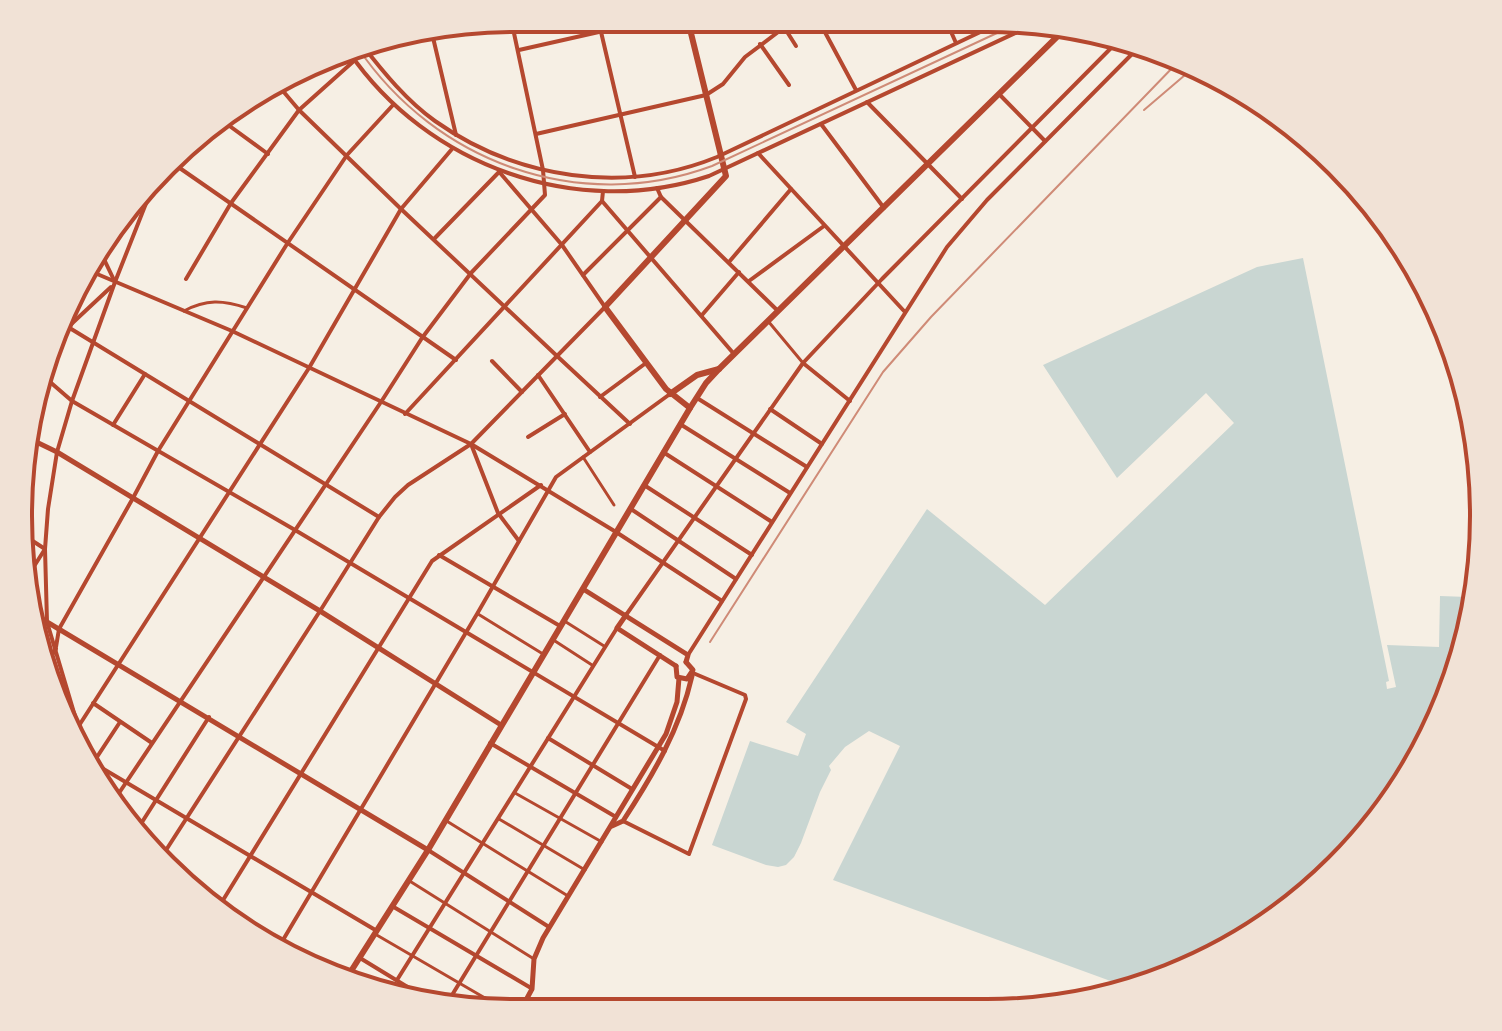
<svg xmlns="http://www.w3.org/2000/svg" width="1502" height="1031" font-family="'PT Serif',serif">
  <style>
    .water { fill: #c9d6d2 }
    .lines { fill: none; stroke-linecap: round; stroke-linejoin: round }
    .pedestrian { stroke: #b5482f; stroke-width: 3 }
    .minor { stroke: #b5482f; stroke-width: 4 }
    .tertiary { stroke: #b5482f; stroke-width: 4 }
    .secondary { stroke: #b5482f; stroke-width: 5 }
    .primary { stroke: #b5482f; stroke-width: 6 }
    .trunk { stroke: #b5482f; stroke-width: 6 }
    .rail { stroke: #cf8b77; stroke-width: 2 }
    .rim { fill: none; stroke: #b5482f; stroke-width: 4 }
  </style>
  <rect width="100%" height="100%" fill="#f6efe4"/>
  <!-- water -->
  <polygon class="water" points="1303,258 1389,681 1386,682 1387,689 1396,687 1387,645 1439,647 1440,596 1468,597 1446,706 1338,868 1207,961 1112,994 1116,983 833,880 900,746 869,731 845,747 829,766 831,770 820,792 801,843 794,857 786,865 778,867 766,865 712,845 750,741 798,756 806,734 786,722 927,509 1045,605 1234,423 1206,393 1117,478 1043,365 1257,267"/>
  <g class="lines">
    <!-- pedestrian -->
    <g class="pedestrian">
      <path d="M184,311C206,299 223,300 247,308"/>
      <polyline points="768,321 803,363"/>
      <polyline points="583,457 614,505"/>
      <polyline points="478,614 543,654"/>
      <polyline points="566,622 604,646"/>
      <polyline points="555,641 592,665"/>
      <polyline points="515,793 602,842"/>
      <polyline points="499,819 585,870"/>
      <polyline points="445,820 568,896"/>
      <polyline points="408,880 534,959"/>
      <polyline points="375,934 509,1012"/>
    </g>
    <!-- minor -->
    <g class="minor">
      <polyline points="598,19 635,177"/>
      <polyline points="820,23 856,90"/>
      <polyline points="948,25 956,43"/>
      <polyline points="784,27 796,46"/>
      <polyline points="1050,27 1057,37"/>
      <polyline points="431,29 456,135"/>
      <polyline points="760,44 789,85"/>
      <path d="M363,46C384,73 407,101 435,121C517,179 624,195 717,157L993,26"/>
      <polyline points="999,94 1045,141"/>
      <polyline points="867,102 962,199"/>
      <polyline points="220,119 268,154"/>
      <polyline points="821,124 884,208"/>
      <polyline points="536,134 706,95 723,84 745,57 790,23"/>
      <polyline points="171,162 456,360"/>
      <polyline points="657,188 661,197 778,311"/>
      <polyline points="602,201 734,354"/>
      <polyline points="434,239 499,172"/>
      <polyline points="101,253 114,280"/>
      <polyline points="729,262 791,189"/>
      <polyline points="583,275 661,197"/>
      <polyline points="186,279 231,203 299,110 355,60"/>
      <polyline points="749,281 824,226"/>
      <polyline points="702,315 739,272"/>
      <polyline points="68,327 379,517"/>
      <polyline points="557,356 630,424"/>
      <polyline points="492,361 522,392"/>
      <polyline points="803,363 850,401"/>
      <polyline points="42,375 72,401 295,530 665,751"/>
      <polyline points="538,375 590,452"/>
      <polyline points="600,397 646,363"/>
      <polyline points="697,398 807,467"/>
      <polyline points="770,409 822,444"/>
      <polyline points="405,414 602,201 603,191"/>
      <polyline points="680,424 790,493"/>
      <polyline points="113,425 145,374"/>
      <polyline points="528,437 565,414"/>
      <polyline points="471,444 498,513 519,541"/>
      <polyline points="663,452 772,522"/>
      <polyline points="644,485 752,555"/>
      <polyline points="133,498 158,451 287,244 347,155 393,105"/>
      <polyline points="631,509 736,579"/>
      <polyline points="616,532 722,601"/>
      <polyline points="25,536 45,549 26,579"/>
      <polyline points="439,555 560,626"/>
      <polyline points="626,615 803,363 882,279 1118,41"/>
      <polyline points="45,665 56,649"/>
      <polyline points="93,703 152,743"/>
      <polyline points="71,738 309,368 401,209 452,149"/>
      <polyline points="548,738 632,789"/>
      <polyline points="490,743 616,817"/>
      <polyline points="85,758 377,931"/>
      <polyline points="93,763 120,722"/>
      <polyline points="115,799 381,402"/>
      <polyline points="623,821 689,854 746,699 745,695 693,673"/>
      <polyline points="137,830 209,717"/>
      <polyline points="428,850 549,927"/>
      <polyline points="159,861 320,611"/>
      <polyline points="392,906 531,988"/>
      <polyline points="360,958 419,994"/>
      <polyline points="397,980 617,628"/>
      <polyline points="449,1000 660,655"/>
    </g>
    <!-- tertiary -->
    <g class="tertiary">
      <polyline points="519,50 652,20"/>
      <path d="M349,52C427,166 577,220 709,176L1028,27"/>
      <polyline points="277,84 299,110 401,209 557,356"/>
      <polyline points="758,153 904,311"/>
      <polyline points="90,271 232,331 471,444 616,532"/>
      <polyline points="51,343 111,287"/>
      <polyline points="381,402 422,338 471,273 545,195 543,170 511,19"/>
      <polyline points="320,611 379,517 395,497 408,485 471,444 605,307 562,245 501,174"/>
      <polyline points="56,647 59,629 133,498"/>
      <polyline points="688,655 947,247 987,200 1138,48"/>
      <polyline points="89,763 47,622 45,549 48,509 57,452 72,401 115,282 158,173"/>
      <polyline points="220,905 432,561 541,485"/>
      <polyline points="280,945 477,614 556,477 670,394"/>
    </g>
    <!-- secondary -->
    <g class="secondary">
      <polyline points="26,437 57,452 320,611 501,725"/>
      <polyline points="583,589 688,655 686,662"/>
      <polyline points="27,610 428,850"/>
      <polyline points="626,615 617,628 676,666"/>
      <polyline points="676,666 677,677 687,679 693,670 686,662"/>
      <path d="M612,826L623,821C653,775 680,729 692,676"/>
      <polyline points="519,1013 532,989 534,959 543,938 666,734 677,702 679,678"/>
    </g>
    <!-- primary -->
    <g class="primary">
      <polyline points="670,394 697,375 719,369"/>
      <polyline points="346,979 428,850 690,408 666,389 605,307 726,176 688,21"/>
    </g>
    <!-- trunk -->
    <polyline class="trunk" points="690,408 706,383 719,369 1067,27"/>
    <!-- rail -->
    <g class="rail">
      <path d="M358,48C436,163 580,215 712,166L1012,26"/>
      <polyline points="1144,110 1192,69"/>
      <polyline points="710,642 883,372 931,317 1177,63"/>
    </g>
  </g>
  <!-- crop -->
  <path d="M0 0H1502V1031H0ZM515 32H987A483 483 0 0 1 1470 515V516A483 483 0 0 1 987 999H515A483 483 0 0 1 32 516V515A483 483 0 0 1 515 32Z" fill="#f1e2d6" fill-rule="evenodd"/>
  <path class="rim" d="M515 32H987A483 483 0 0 1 1470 515V516A483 483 0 0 1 987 999H515A483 483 0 0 1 32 516V515A483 483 0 0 1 515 32Z"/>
</svg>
